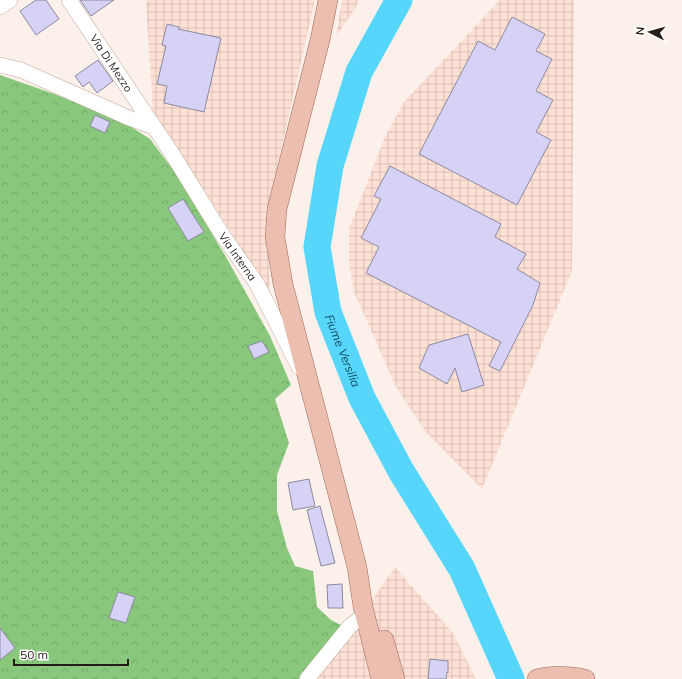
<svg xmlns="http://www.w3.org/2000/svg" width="682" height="679" font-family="Mulish,sans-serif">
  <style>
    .industrial { fill: url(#industrial-grid) }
    .forest { fill: url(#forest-crowns) }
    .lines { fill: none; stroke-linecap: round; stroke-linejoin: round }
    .river { stroke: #55d6fa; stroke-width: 27 }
    .building { fill: #d6d2f5; stroke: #8c89a0 }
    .minor-casing { stroke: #c2a89c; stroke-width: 16 }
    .major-casing { stroke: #9e6959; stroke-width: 20 }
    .minor { stroke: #fff; stroke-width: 15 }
    .major { stroke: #ebbeb0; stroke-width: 19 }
    .labels { text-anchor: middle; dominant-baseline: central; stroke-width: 3; stroke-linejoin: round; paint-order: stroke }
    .street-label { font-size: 11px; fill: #261c18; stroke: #fff }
    .water-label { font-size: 12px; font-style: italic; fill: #134a59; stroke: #fff }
  </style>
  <defs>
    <pattern id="industrial-grid" width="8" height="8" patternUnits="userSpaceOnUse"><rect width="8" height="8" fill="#fee1d5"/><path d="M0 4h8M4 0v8" fill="none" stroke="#dac0b6"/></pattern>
    <pattern id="forest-crowns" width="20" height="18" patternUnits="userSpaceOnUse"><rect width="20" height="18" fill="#89c77c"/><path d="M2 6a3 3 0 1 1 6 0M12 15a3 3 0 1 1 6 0" fill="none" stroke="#76aa6a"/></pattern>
  </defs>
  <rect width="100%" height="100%" fill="#fcf0eb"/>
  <!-- industrial -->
  <g class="industrial">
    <polygon points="149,0 315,0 267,212 270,293 153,111 146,2"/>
    <polygon points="342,0 359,0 355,9 336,36"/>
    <polygon points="500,0 574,0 572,271 482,489 426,432 396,387 354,292 349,263 349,229 385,137 404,102"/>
    <polygon points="395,567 453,633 476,679 313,679 351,630"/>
  </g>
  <!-- forest -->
  <polygon class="forest" points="0,75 57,95 125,123 150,139 174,171 226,257 270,336 291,385 275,399 289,443 277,475 277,511 287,548 295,566 313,571 317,607 331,620 351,630 313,679 0,679"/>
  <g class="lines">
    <!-- river -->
    <path class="river" id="s1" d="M399,0L359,72L330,166L317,247L328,312L362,398L401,471L462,569L511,679"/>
  </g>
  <!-- building -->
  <g class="building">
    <polygon points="36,0 46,0 59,19 36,35 20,11"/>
    <polygon points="80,0 114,0 91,16"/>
    <polygon points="512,17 545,34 536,51 552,59 536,91 553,100 536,132 551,140 517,205 419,154 478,41 495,50"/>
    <polygon points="167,24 179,27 178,29 221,38 204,112 164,103 167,86 157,84 166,46 162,45"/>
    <polygon points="98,60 113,81 97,93 89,82 83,87 75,76"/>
    <polygon points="95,115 110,122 105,133 90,126"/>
    <polygon points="390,166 501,224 495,237 526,254 517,269 540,283 533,305 500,371 489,366 501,342 366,273 379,247 361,238 381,199 374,196"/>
    <polygon points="183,199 204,232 188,241 168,208"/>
    <polygon points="468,334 484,385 462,392 455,368 447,384 419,368 429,345"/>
    <polygon points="262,341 269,352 254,359 248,346"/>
    <polygon points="309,479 315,506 293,510 288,483"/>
    <polygon points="320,506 335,563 321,566 307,510"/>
    <polygon points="342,584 343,608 328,608 327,585"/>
    <polygon points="118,592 135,597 126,623 109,618"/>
    <polygon points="0,628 15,648 0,660"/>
    <polygon points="430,659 448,661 448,673 447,672 446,679 428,679"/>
  </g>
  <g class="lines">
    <defs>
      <g id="minor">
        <path id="s2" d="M69,0L173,155L221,233L257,284L299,367"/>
        <polyline points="0,7 10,0"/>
        <polyline points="0,65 21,70 129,118 154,127"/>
        <polyline points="307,679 350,626 365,615"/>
      </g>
      <g id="major">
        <polyline points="328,0 320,40 277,209 275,237 283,284 357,567 363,607 381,679"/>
        <polyline points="384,640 395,679"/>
        <path d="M537,679C552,675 569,676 585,679"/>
      </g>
    </defs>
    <!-- minor casing -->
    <use href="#minor" class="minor-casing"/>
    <!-- major casing -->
    <use href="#major" class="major-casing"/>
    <!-- minor -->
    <use href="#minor" class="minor"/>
    <!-- major -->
    <use href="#major" class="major"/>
  </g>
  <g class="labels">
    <!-- street labels -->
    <g class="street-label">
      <text stroke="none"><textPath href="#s2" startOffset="76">Via Di Mezzo</textPath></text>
      <text stroke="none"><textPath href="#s2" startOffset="307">Via Interna</textPath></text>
    </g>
    <!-- water labels -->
    <g class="water-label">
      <text stroke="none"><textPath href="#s1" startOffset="370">Fiume Versilia</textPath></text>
    </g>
  </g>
  <!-- north arrow -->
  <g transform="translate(650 32) rotate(276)" stroke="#ffffff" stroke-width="3" paint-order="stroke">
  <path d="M0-3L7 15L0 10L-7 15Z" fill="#261c18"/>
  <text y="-6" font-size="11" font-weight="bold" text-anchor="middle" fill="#261c18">N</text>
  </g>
  <!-- scale -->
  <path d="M14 659v6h114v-6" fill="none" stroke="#261c18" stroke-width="2"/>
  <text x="20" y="659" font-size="12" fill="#261c18" stroke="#ffffff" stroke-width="3" paint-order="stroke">50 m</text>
</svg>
